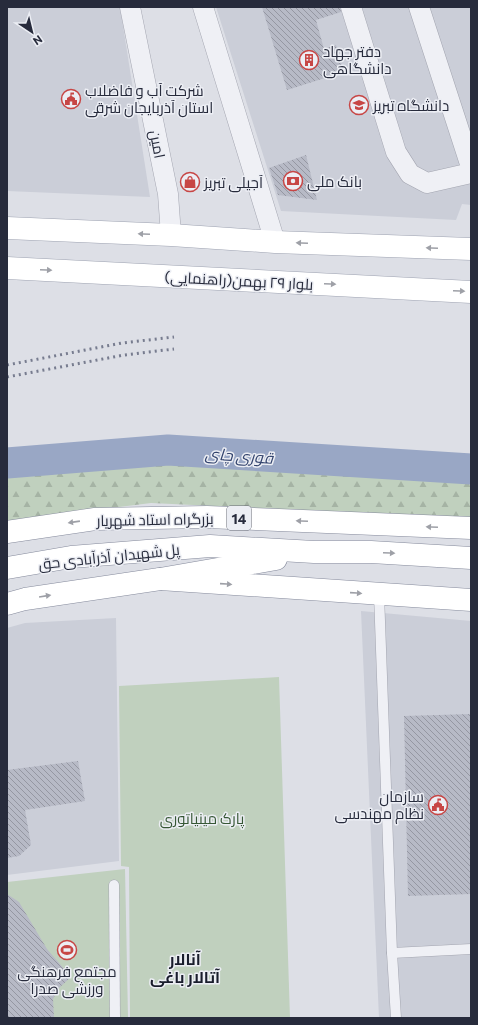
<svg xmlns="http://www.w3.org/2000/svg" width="478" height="1025" font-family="Commissioner,Cairo,sans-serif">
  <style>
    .built { fill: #cbced8 }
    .green { fill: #c0d0be }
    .forest { fill: url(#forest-firs) }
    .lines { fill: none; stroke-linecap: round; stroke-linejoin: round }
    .river { stroke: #99a7c5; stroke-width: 31 }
    .building { fill: url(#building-back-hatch) }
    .lane-casing { stroke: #a3a5b0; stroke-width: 11 }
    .street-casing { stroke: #a3a5b0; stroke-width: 21 }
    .primary-casing { stroke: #9da2b1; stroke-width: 23 }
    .highway-casing { stroke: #858a9c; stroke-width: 23 }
    .lane { stroke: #eff0f5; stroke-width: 10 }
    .street { stroke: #eff0f5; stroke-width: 20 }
    .primary { stroke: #fff; stroke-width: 22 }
    .highway { stroke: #fff; stroke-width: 22 }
    .rail { stroke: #777c8f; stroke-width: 3; stroke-dasharray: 2 4; stroke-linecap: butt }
    .oneway { fill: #9ea0a7 }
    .labels { text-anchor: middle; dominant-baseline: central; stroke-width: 3; stroke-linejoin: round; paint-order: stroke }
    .shield { fill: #eceef4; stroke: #626673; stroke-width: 1 }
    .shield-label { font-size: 14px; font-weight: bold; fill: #272b3c }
    .poi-label { font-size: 15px; fill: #272b3c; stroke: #eceef4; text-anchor: start }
    .street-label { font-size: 15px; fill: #272b3c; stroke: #eceef4 }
    .park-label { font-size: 15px; fill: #365735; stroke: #eceef4 }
    .water-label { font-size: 16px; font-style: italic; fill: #33446e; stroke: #eceef4 }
    .neighbourhood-label { font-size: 16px; font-weight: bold; fill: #191d2c; stroke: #eceef4 }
  </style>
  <defs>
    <pattern id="forest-firs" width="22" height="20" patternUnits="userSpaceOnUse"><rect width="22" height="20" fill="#c0d0be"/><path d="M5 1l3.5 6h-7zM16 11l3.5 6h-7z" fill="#a5b3a4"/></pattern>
    <pattern id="building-back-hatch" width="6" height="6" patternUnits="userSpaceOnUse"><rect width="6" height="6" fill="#b7bac6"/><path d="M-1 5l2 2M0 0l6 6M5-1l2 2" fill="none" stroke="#9597a2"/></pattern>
  </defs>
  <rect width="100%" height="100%" fill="#dddfe6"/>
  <!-- built -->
  <g class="built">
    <polygon points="7,7 120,7 150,197 7,191"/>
    <polygon points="216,7 471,7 471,205 462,204 456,220 281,211"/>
    <polygon points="361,611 471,621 471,1018 379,1018"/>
    <polygon points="116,618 119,861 7,875 7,628 25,623"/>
  </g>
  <!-- green -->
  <g class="green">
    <polygon points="279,677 290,1018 130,1018 129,867 121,866 119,686"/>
    <polygon points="125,869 128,1018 7,1018 7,882"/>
  </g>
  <!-- forest -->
  <polygon class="forest" points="162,458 471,477 471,518 151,503 7,521 7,471"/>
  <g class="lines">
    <!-- river -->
    <polyline class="river" points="7,463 168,450 471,469"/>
  </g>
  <!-- building -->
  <g class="building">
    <polygon points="262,7 340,7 341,12 316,20 324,49 336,45 344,72 287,90"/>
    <polygon points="306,155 317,200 278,195 269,168"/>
    <polygon points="471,714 471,894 408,896 404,716"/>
    <polygon points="78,761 85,801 25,810 31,845 19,856 7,858 7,770"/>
    <polygon points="7,894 19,902 47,949 71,977 59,988 53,999 54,1018 7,1018"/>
  </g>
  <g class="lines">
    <defs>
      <g id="lane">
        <polyline points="379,594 392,953 396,1018"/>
        <polyline points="114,885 115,1018"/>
        <polyline points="392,953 471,949"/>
      </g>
      <g id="street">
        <polyline points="130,7 168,194 171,235"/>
        <polyline points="203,7 275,242"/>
        <polyline points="351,7 396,152 410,174 427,183 471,173"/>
        <polyline points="419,7 471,167"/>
      </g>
      <g id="primary">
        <polyline points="7,228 171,235 275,242 471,249"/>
        <polyline points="7,268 471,292"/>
      </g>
      <g id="highway">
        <polyline points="7,532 95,519 207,517 471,528"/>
        <polyline points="7,568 71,557 210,546 314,552 371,552 471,558"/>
        <polyline points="160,579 471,600"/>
        <polyline points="7,604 25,599 160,579 276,559"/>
      </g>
    </defs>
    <!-- lane casing -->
    <use href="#lane" class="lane-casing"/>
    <!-- street casing -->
    <use href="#street" class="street-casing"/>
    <!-- primary casing -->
    <use href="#primary" class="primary-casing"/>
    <!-- highway casing -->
    <use href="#highway" class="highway-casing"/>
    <!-- lane -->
    <use href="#lane" class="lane"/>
    <!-- street -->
    <use href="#street" class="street"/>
    <!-- primary -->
    <use href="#primary" class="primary"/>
    <!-- highway -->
    <use href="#highway" class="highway"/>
    <!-- rail -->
    <g class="rail">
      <polyline points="7,365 122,343 174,337"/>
      <polyline points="7,377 124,355 174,349"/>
    </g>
  </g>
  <!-- one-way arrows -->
  <defs><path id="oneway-solid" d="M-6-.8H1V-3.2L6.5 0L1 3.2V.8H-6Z"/></defs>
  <g class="oneway">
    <use href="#oneway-solid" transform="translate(144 234) rotate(-178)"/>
    <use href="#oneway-solid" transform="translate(302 243) rotate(-178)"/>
    <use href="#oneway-solid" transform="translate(432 248) rotate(-178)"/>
    <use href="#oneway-solid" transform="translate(46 270) rotate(3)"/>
    <use href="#oneway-solid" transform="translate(330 284) rotate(3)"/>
    <use href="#oneway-solid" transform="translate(459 291) rotate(3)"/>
    <use href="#oneway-solid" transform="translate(302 521) rotate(-177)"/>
    <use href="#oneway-solid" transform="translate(74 522) rotate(172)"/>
    <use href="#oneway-solid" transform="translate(432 527) rotate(-177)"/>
    <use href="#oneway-solid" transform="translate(389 553) rotate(3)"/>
    <use href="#oneway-solid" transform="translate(226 584) rotate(4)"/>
    <use href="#oneway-solid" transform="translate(356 593) rotate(4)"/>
    <use href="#oneway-solid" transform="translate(45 596) rotate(-9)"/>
  </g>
  <!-- icons -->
  <defs>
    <symbol id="building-ring" viewBox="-11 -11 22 22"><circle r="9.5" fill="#eceef4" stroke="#c74645" stroke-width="1.5"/><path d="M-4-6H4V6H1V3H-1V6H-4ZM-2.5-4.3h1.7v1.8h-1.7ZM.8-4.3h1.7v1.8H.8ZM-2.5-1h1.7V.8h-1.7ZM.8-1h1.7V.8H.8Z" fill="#c74645"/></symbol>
    <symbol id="civic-ring" viewBox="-11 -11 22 22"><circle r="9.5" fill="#eceef4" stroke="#c74645" stroke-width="1.5"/><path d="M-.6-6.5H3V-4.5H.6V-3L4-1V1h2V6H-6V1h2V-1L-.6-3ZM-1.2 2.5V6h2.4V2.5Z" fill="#c74645"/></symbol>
    <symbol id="university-ring" viewBox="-11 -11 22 22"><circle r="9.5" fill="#eceef4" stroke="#c74645" stroke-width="1.5"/><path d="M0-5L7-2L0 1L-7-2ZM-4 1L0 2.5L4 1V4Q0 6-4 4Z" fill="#c74645"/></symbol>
    <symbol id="bank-ring" viewBox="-11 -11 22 22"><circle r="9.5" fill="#eceef4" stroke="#c74645" stroke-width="1.5"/><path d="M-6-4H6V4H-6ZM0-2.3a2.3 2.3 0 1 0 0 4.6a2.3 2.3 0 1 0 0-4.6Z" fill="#c74645"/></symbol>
    <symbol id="shop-ring" viewBox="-11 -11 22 22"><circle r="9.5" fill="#eceef4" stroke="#c74645" stroke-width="1.5"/><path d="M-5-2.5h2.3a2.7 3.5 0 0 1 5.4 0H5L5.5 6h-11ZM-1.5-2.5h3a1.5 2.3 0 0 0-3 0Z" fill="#c74645"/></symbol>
    <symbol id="stadium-ring" viewBox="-11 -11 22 22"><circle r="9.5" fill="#eceef4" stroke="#c74645" stroke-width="1.5"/><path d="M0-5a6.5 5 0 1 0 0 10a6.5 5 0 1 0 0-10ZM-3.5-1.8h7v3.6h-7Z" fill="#c74645"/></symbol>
  </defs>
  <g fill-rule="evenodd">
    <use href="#building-ring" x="298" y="49" width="22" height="22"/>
    <use href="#civic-ring" x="60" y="88" width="22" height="22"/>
    <use href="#university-ring" x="348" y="94" width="22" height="22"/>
    <use href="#bank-ring" x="282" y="170" width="22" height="22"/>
    <use href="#shop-ring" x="179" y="171" width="22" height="22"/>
    <use href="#civic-ring" x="427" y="794" width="22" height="22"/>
    <use href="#stadium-ring" x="56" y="939" width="22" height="22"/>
  </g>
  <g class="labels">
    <!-- shield labels -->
    <rect class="shield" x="227" y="506" width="24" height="24" rx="3"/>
    <g class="shield-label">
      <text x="239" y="518">14</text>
    </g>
    <!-- poi labels -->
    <g class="poi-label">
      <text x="323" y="51">دفتر جهاد<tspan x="323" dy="17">دانشگاهی</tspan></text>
      <text x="85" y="90">شرکت آب و فاضلاب<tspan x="85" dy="17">استان آذربایجان شرقی</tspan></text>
      <text x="373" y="105">دانشگاه تبریز</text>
      <text x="307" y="181">بانک ملی</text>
      <text x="204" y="182">آجیلی تبریز</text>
      <text x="424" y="796" text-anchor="end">سازمان<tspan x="424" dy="17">نظام مهندسی</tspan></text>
      <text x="67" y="971" text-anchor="middle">مجتمع فرهنگی<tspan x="67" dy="17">ورزشی صدرا</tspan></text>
    </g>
    <!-- street labels -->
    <g class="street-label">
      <text transform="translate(158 144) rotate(79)">امین</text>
      <text transform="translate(239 280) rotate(3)">بلوار ٢٩ بهمن(راهنمایی)</text>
      <text transform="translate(155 519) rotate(-1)">بزرگراه استاد شهریار</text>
      <text transform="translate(109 556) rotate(-6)">پل شهیدان آذرآبادی حق</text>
    </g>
    <!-- park labels -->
    <g class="park-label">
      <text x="202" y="818">پارک مینیاتوری</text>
    </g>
    <!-- water labels -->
    <g class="water-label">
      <text transform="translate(239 455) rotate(4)">قوری چای</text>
    </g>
    <!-- neighbourhood labels -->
    <g class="neighbourhood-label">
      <text x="185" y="958">آنالار<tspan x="185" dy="18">آتالار باغی</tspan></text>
    </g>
  </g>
  <!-- border -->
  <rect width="478" height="1025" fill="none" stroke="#272b3c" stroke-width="16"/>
  <!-- north arrow -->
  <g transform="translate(32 32) rotate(145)" stroke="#eceef4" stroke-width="3" paint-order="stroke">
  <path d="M0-3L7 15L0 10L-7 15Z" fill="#272b3c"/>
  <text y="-6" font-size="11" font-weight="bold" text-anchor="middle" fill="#272b3c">N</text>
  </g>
</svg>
